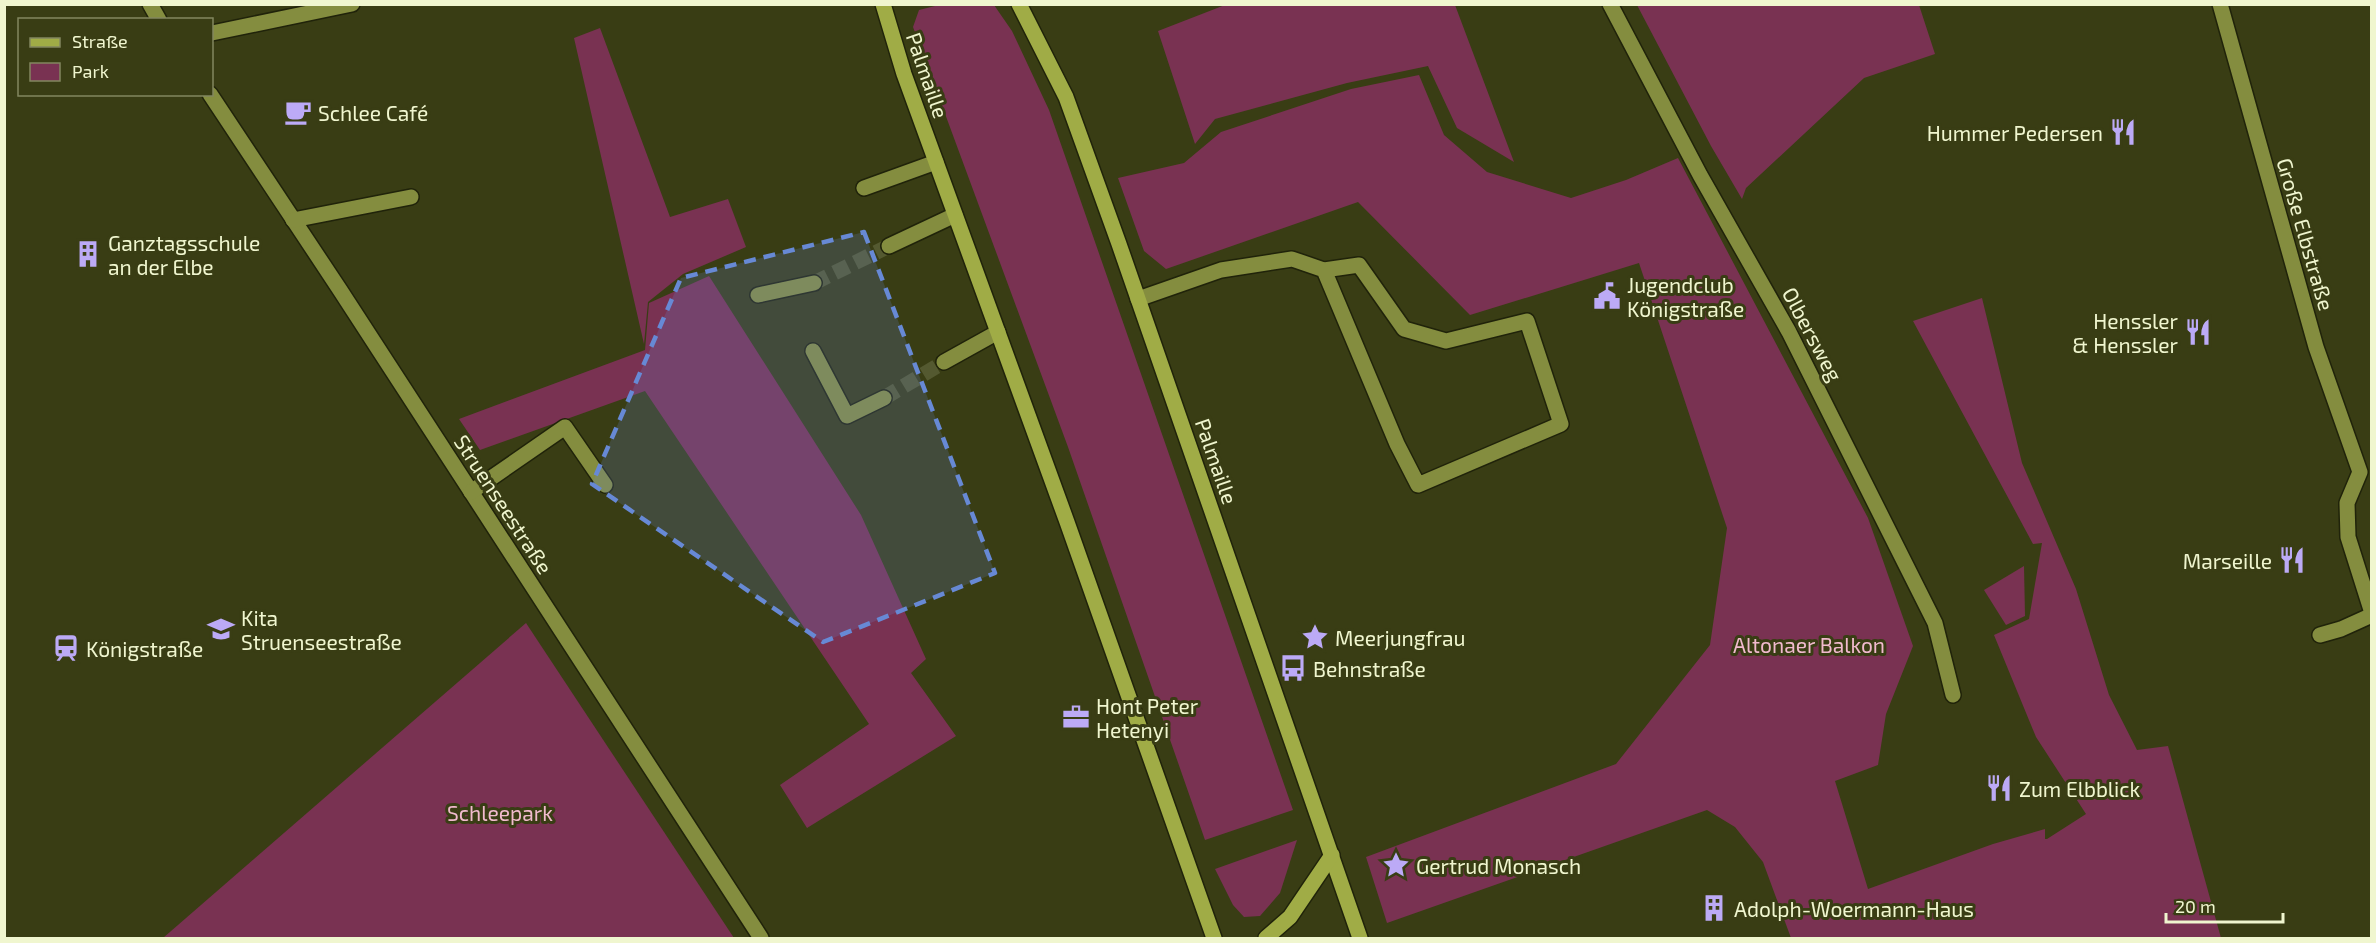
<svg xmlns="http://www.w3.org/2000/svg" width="2376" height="943" font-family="'Exo 2',sans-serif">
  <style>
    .green { fill: #793252 }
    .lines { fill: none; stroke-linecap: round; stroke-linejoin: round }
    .minor-tunnel { stroke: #545930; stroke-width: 15; stroke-dasharray: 15 8; stroke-linecap: butt }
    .minor-casing { stroke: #20230a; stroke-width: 18 }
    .major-casing { stroke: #20230a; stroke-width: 18 }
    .minor { stroke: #848d3f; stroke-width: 15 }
    .major { stroke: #a0ac46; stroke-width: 15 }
    .marked { fill: #6789d5; fill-opacity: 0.2; stroke: #6789d5; stroke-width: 4.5; stroke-dasharray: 12 8; stroke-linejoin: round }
    .labels { text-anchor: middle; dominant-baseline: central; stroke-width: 6; stroke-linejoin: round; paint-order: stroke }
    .street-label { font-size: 21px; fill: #f0f6cf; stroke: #393d14 }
    .poi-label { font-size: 21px; fill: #f0f6cf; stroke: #393d14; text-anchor: start }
    .park-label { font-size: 21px; fill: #f1bace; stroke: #393d14 }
  </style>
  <rect width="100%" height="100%" fill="#393d14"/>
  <!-- green -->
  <g class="green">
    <polygon points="994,5 1012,31 1049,110 1293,810 1205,840 1068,447 913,27 919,10 939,5"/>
    <polygon points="1225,5 1455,5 1514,162 1457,128 1428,66 1347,83 1215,119 1195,144 1158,31"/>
    <polygon points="1637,5 1919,5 1935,54 1864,78 1746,188 1742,199 1711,146"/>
    <polygon points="600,28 670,217 728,199 746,247 683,274 648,302 644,344 574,38"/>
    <polygon points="1419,75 1444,135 1487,172 1571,198 1626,180 1678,158 1868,518 1913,646 1886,714 1878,765 1835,781 1868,889 1993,844 2045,829 2045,839 2047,839 2086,814 2036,737 1994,635 2029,619 2042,543 2033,544 1913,321 1982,298 2022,463 2076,589 2109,695 2137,750 2168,746 2221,938 1791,938 1763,862 1735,827 1707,810 1387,923 1366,857 1616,764 1710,645 1727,528 1639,263 1470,315 1358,202 1166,269 1144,251 1118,178 1184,163 1221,132 1351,89"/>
    <polygon points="709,276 861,515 926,659 911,673 956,736 807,828 780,785 869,724 645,391 480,450 459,419 645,350 649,303"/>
    <polygon points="2024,566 2025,616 2006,625 1984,590"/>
    <polygon points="526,623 734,938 163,938"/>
    <polygon points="1297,840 1280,893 1260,916 1244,917 1233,905 1215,869"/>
  </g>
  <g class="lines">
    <!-- minor-tunnel -->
    <g class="minor-tunnel">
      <polyline points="814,283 889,246"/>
      <polyline points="884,398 944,362"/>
    </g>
    <defs>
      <g id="minor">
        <polyline points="150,4 159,20"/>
        <polyline points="1610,4 1700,175 1789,332 1935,623 1953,695"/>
        <polyline points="2220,4 2316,347 2360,472 2347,503 2348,537 2372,613"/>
        <polyline points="212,33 352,4"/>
        <polyline points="210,94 340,290 761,938"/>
        <polyline points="864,188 936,162"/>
        <polyline points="293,220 411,197"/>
        <polyline points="889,246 955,215"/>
        <polyline points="758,295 814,283"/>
        <polyline points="1138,299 1221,270 1292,259 1324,270 1397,444 1418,485 1561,424 1527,321 1446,341 1404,329 1359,265 1324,270"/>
        <polyline points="813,351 847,416 884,398"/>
        <polyline points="944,362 998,332"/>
        <polyline points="471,492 565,427 605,485"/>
        <polyline points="2320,635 2341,629 2372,615"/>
      </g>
      <g id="major">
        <polyline points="883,4 904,74 1067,522 1214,938"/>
        <polyline points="1019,4 1066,97 1119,244 1360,938"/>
        <polyline points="1266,938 1290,917 1332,855"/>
      </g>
    </defs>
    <!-- minor casing -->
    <use href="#minor" class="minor-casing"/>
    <!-- major casing -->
    <use href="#major" class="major-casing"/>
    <!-- minor -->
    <use href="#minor" class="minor"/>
    <!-- major -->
    <use href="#major" class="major"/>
  </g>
  <!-- marked area -->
  <path class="marked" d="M864,232L995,573L823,642L592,484L681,278Z"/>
  <!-- icons -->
  <defs>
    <symbol id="cafe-bare" viewBox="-9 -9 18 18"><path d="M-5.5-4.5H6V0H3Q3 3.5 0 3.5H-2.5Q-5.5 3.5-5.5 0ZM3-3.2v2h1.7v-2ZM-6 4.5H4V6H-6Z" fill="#bcaaf6" stroke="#393d14" stroke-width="2.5" paint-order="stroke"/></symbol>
    <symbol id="restaurant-bare" viewBox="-9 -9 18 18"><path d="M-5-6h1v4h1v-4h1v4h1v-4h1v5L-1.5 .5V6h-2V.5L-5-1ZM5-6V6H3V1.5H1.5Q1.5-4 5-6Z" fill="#bcaaf6" stroke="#393d14" stroke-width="2.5" paint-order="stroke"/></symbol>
    <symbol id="building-bare" viewBox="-9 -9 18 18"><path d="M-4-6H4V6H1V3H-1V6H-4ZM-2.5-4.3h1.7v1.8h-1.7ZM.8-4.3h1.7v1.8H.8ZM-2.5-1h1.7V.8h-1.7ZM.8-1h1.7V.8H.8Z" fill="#bcaaf6" stroke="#393d14" stroke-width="2.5" paint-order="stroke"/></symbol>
    <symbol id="civic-bare" viewBox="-9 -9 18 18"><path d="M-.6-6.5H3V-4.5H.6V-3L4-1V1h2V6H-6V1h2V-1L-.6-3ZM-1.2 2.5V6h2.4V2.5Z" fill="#bcaaf6" stroke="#393d14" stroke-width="2.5" paint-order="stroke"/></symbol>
    <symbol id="school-bare" viewBox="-9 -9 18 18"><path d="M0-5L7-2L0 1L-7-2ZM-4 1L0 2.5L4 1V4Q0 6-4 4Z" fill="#bcaaf6" stroke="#393d14" stroke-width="2.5" paint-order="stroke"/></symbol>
    <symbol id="sight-bare" viewBox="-9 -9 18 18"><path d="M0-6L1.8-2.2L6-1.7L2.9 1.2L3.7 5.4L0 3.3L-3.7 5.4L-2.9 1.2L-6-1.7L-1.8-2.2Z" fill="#bcaaf6" stroke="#393d14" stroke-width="2.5" paint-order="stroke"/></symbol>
    <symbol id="station-bare" viewBox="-9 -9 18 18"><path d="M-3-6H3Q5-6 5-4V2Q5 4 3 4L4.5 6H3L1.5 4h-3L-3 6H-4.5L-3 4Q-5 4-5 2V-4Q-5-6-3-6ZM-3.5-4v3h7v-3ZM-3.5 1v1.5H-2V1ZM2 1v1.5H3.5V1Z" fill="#bcaaf6" stroke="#393d14" stroke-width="2.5" paint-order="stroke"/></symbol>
    <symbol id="bus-bare" viewBox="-9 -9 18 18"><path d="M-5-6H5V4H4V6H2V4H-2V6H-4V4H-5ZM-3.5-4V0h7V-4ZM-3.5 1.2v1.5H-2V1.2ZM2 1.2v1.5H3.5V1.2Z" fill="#bcaaf6" stroke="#393d14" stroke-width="2.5" paint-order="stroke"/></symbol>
    <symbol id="office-bare" viewBox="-9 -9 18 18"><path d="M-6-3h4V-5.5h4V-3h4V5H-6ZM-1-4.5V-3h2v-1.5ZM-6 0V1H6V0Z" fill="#bcaaf6" stroke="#393d14" stroke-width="2.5" paint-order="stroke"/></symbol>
  </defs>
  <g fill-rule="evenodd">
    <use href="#cafe-bare" x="279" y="93" width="38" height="38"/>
    <use href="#restaurant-bare" x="2104" y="113" width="38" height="38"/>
    <use href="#building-bare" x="69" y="235" width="38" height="38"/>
    <use href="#civic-bare" x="1588" y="277" width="38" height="38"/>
    <use href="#restaurant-bare" x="2179" y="313" width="38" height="38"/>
    <use href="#restaurant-bare" x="2273" y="541" width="38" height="38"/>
    <use href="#school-bare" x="202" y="610" width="38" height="38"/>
    <use href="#sight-bare" x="1296" y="618" width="38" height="38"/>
    <use href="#station-bare" x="47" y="629" width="38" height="38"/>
    <use href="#bus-bare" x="1274" y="649" width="38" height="38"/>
    <use href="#office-bare" x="1057" y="698" width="38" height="38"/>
    <use href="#restaurant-bare" x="1980" y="769" width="38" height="38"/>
    <use href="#sight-bare" x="1377" y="846" width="38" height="38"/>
    <use href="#building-bare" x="1695" y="889" width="38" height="38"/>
  </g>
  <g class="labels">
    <!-- street labels -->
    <g class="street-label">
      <text transform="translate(928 75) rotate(71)">Palmaille</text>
      <text transform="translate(2306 234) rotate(74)">Große Elbstraße</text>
      <text transform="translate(1813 334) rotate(62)">Olbersweg</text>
      <text transform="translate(1217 461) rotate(71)">Palmaille</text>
      <text transform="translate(504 504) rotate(57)">Struenseestraße</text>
    </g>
    <!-- poi labels -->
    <g class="poi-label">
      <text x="318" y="112">Schlee Café</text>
      <text x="2103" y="132" text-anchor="end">Hummer Pedersen</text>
      <text x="108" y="242">Ganztagsschule<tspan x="108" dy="24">an der Elbe</tspan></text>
      <text x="1627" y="284">Jugendclub<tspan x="1627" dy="24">Königstraße</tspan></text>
      <text x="2178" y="320" text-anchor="end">Henssler<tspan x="2178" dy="24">&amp; Henssler</tspan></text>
      <text x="2272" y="560" text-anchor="end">Marseille</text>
      <text x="241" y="617">Kita<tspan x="241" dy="24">Struenseestraße</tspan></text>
      <text x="1335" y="637">Meerjungfrau</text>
      <text x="86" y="648">Königstraße</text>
      <text x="1313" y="668">Behnstraße</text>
      <text x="1096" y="705">Hont Peter<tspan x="1096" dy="24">Hetenyi</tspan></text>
      <text x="2019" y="788">Zum Elbblick</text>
      <text x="1416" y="865">Gertrud Monasch</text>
      <text x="1734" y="908">Adolph-Woermann-Haus</text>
    </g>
    <!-- park labels -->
    <g class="park-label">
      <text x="1809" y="644">Altonaer Balkon</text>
      <text x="500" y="812">Schleepark</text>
    </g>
  </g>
  <!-- border -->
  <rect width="2376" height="943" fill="none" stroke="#f0f6cf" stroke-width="12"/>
  <!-- legend -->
  <rect x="18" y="18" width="195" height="78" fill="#393d14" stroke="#82875f" stroke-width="1.5"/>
  <rect x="30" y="38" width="30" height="9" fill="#a0ac46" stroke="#82875f" stroke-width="1.5"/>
  <text x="72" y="48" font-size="18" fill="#f0f6cf">Straße</text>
  <rect x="30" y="63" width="30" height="18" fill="#793252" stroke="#82875f" stroke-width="1.5"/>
  <text x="72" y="78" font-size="18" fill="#f0f6cf">Park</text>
  <!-- scale -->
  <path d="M2166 913v9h117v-9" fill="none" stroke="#f0f6cf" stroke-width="3"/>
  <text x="2175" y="913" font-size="18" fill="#f0f6cf" stroke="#393d14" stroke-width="4.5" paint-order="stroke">20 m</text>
</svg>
